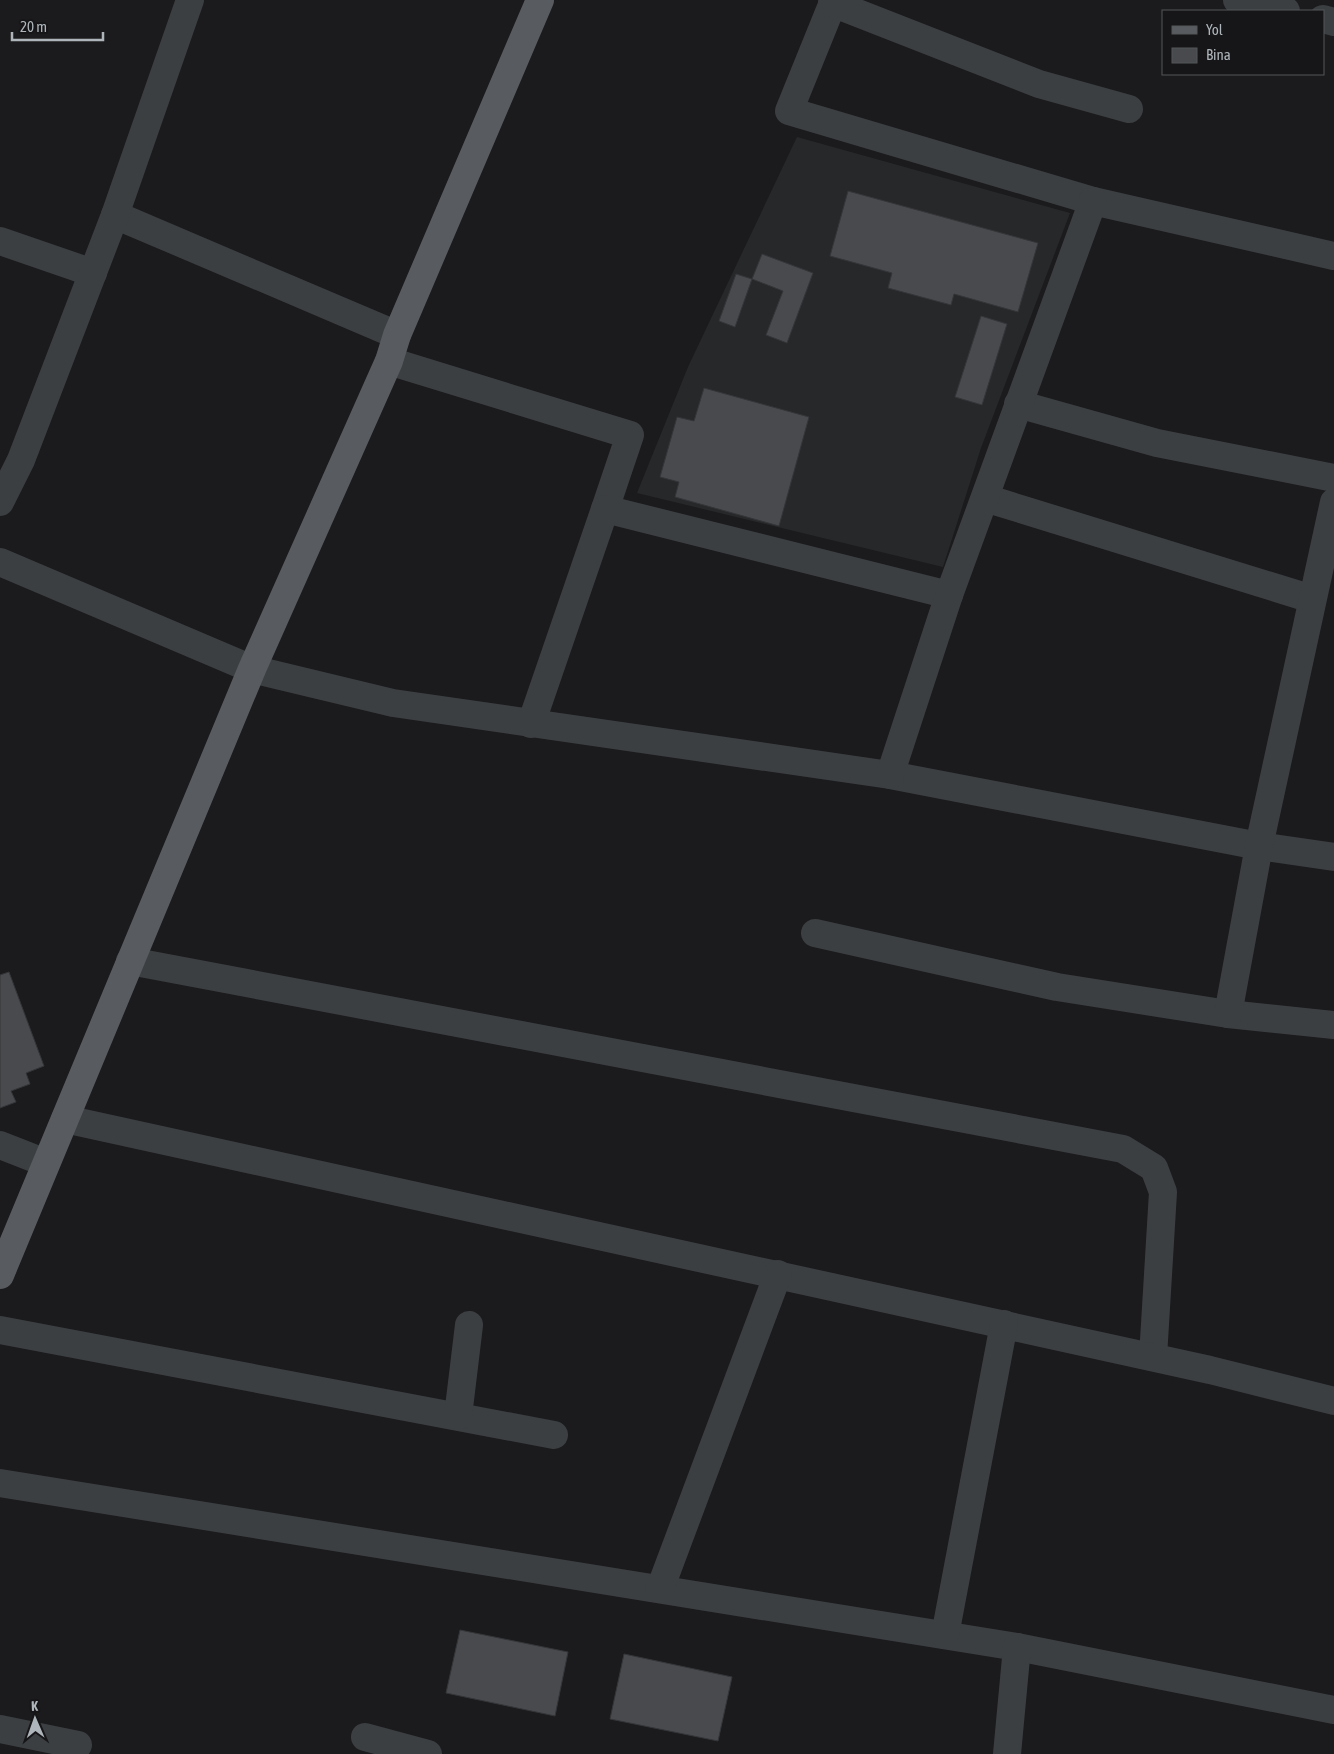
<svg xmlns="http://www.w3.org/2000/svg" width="1334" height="1754" font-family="'Asap Condensed',sans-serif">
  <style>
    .built { fill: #27282a }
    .building { fill: #484a4d; stroke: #353639 }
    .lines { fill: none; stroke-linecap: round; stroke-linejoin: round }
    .minor { stroke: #3c3f42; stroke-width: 28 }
    .major { stroke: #585c61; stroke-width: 28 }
  </style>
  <rect width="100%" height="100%" fill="#1b1b1d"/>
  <!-- built -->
  <polygon class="built" points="797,137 1070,213 981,448 943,567 637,493 688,367"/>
  <!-- building -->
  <g class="building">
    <polygon points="848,191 1038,243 1018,312 954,294 951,305 888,288 892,273 830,256"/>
    <polygon points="762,254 813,273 787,343 766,335 783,291 752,279"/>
    <polygon points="736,274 752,279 735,327 719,321"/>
    <polygon points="981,316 1007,324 982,405 955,397"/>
    <polygon points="704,388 809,417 779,526 675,497 679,482 660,477 677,417 694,421"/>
    <polygon points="9,972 44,1066 26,1073 30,1084 11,1091 16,1102 0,1108 0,975"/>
    <polygon points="460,1630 568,1652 555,1716 446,1693"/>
    <polygon points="624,1654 732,1677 718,1741 610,1719"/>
  </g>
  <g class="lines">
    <!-- minor -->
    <g class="minor">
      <polyline points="834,0 789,111 1093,201 1334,256"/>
      <polyline points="1237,0 1286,11"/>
      <polyline points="832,3 1039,84 1129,109"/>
      <polyline points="1323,19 1334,22"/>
      <polyline points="115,215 397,335"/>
      <polyline points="0,241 93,273"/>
      <polyline points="389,361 630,435 605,509 949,595"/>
      <polyline points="1018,404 1157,443 1334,478"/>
      <polyline points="985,498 1312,599"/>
      <polyline points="0,502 21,460 115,215 190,0"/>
      <polyline points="0,562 252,669 393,703 890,775 1259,846 1334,857"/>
      <polyline points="531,724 605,509"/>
      <polyline points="890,775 949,595 1093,201"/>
      <polyline points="815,933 1057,987 1228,1014 1334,1025"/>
      <polyline points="130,961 1123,1149 1154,1168 1163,1192 1153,1357"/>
      <polyline points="1228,1014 1259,846 1334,502"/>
      <polyline points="65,1119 1210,1370 1334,1401"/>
      <polyline points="0,1145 46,1163"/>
      <polyline points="0,1330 554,1435"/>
      <polyline points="458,1416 469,1325"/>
      <polyline points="0,1483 1017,1647 1334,1710"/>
      <polyline points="660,1589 778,1274"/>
      <polyline points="945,1635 1004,1324"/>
      <polyline points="0,1729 78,1745"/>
      <polyline points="365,1737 428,1754"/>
      <polyline points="1007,1754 1017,1647"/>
    </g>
    <!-- major -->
    <polyline class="major" points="0,1275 252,669 389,361 397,335 540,0"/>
  </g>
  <!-- legend -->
  <rect x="1162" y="10" width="162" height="65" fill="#161618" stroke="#535659"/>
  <rect x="1172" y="26" width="25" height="8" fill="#585c61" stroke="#535659"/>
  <text x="1206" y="35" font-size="15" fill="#aeb6bb">Yol</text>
  <rect x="1172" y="48" width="25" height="15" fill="#484a4d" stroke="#535659"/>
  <text x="1206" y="60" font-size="15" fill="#aeb6bb">Bina</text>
  <!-- north arrow -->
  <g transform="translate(35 1719) rotate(358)" stroke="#161618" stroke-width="4" paint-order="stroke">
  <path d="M0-4L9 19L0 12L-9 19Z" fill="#aeb6bb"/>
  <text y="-8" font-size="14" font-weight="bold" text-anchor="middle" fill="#aeb6bb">K</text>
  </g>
  <!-- scale -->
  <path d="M12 32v8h91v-8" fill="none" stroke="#aeb6bb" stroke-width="2.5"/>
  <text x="20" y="32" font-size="15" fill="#aeb6bb" stroke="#161618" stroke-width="4" paint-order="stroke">20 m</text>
</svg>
